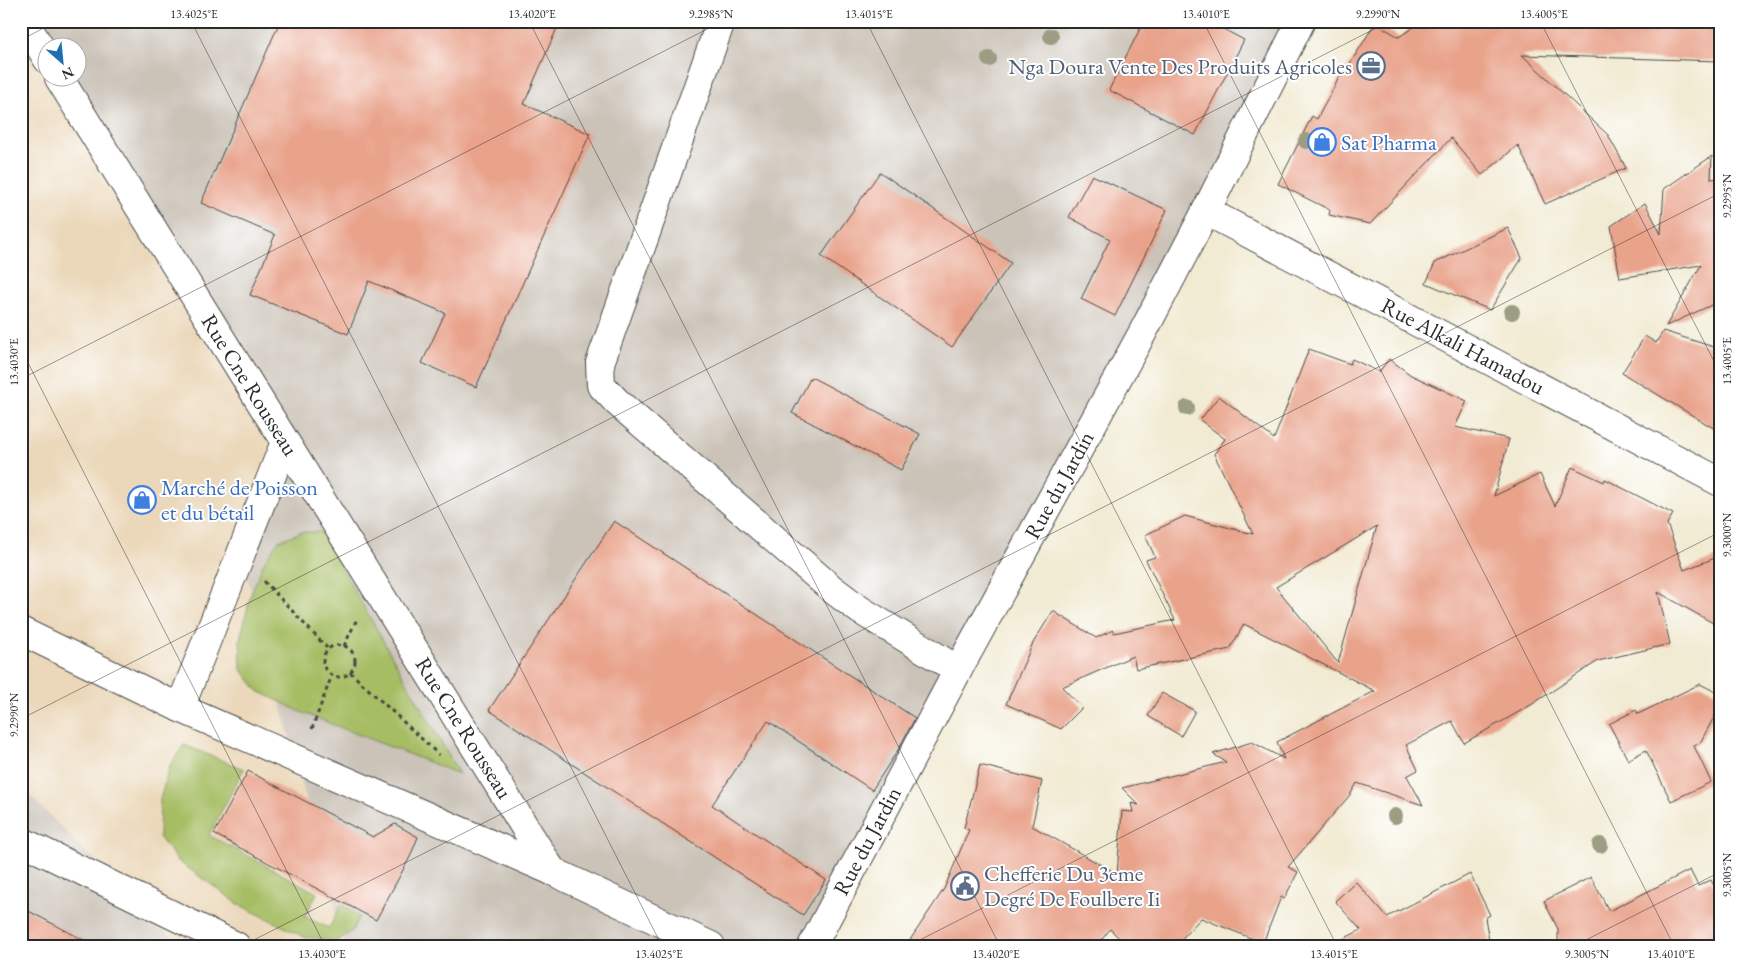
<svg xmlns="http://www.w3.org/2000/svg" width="1741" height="967" font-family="'EB Garamond',serif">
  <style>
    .built { fill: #ebd8ba }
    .industrial { fill: #cbc3b8 }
    .green { fill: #a6bd63; stroke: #687447 }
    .building { fill: #e9a38b; fill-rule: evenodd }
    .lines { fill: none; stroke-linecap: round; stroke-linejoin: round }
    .minor-casing { stroke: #494844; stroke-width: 30 }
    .major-casing { stroke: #494844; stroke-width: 30 }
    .path { stroke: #494844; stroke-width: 3; stroke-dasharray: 4 4; stroke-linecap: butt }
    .minor { stroke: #fff; stroke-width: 28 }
    .major { stroke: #fff; stroke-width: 28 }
    .tree { fill: #9c9d82 }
    .ticks { fill: none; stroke: #2b2b2b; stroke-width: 1; stroke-opacity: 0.45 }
    .labels { text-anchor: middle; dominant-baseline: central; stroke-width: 4; stroke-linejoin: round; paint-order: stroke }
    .service-label { font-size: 22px; fill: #4e5e75; stroke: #fff; text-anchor: end }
    .shop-label { font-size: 22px; fill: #366cbe; stroke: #fff; text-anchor: start }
    .street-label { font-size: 22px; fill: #2b2b2b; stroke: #fff }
    .neatline { fill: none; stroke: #2b2b2b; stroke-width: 2 }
    .ticks-label { font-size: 12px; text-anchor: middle; fill: #2b2b2b }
  </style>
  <rect width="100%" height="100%" fill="#fff"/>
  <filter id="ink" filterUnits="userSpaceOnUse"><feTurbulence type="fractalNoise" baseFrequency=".02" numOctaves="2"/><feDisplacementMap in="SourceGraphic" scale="10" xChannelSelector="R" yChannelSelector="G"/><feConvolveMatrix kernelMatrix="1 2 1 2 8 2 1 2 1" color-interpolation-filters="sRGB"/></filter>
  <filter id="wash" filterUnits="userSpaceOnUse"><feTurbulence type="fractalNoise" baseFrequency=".0096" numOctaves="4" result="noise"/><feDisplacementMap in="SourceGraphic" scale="20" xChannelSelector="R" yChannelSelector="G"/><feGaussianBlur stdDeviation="1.12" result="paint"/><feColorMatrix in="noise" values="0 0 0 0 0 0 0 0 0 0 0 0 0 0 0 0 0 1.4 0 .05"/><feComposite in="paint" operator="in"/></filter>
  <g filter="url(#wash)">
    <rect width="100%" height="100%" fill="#f2ebd4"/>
    <!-- built -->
    <polygon class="built" points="21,21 285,442 242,557 345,946 181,946 21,787"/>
    <!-- industrial -->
    <g class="industrial">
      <polygon points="24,21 1301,21 824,946 345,946 242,557 285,442 59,78 78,78 78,48 48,48"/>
      <polygon points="21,787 181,946 21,946"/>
    </g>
    <!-- green -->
    <g class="green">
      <polygon points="301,532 321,532 459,774 301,712 258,691 241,669 240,639 251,594 263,564 278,541"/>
      <polygon points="184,745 244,769 209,835 317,893 305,917 329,928 341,905 359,916 353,930 337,941 304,937 240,905 178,861 159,837 160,799 170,765"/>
    </g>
    <g id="blocks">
      <!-- building -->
      <g class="building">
        <polygon points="280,21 560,21 524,104 590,134 476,387 422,363 445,313 369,281 348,334 250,295 275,235 201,203"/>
        <polygon points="1144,21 1208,21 1244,40 1195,135 1109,90"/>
        <polygon points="1423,21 1720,21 1720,61 1522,55 1608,135 1626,168 1545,204 1518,145 1482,175 1451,138 1370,224 1329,215 1330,210 1278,184 1312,116 1317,119 1340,76 1342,77 1375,23 1399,37"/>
        <polygon points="1712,156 1711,179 1720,178 1720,301 1666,326 1701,265 1620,278 1611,226 1645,203 1661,234 1664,189"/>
        <polygon points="880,172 1011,263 952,347 821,256"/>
        <polygon points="1092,175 1167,210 1115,316 1081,299 1110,239 1069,217"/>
        <polygon points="1508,228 1522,258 1490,310 1426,283 1435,263"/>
        <polygon points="1663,331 1720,349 1720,432 1622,373 1645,336 1656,343"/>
        <path d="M1309,349L1350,364L1352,359L1379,372L1389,359L1411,375L1467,401L1455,427L1509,439L1494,496L1540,474L1555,506L1572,467L1604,482L1605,479L1673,514L1667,524L1684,570L1720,556V627L1658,592L1670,644L1598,661L1531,705L1464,743L1452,721L1406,745L1418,770L1407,776L1423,805L1357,783L1350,795L1288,867L1298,872L1284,899L1281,897L1263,943L1201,918L1175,946H1127L1110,929L1097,946H906L944,889L969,830L964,828L980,765L1042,781L1032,826L1117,874L1122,811L1133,812L1131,803L1139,805L1122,788L1226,762L1213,754L1252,742L1284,759L1277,742L1375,691L1244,624L1230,649L1136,669L1133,656L1062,687L1082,708L1061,729L1006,704L1033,643L1053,611L1096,638L1113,630L1114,633L1175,620L1146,560L1155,557L1145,535L1185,516L1253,534L1214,454L1225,439L1200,420L1219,396L1274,439ZM1377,526L1338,663L1276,587Z"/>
        <polygon points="811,377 920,434 901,470 792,413"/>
        <polygon points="614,521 915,718 898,750 872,790 768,721 712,805 826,880 803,915 489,710"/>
        <polygon points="1700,684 1720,694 1720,706 1700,743 1694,746 1711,782 1671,801 1646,750 1628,760 1609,724 1636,710 1638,714"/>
        <polygon points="1162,693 1195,711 1181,736 1148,716"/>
        <polygon points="248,771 373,837 395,824 418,837 410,857 376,920 214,834"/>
        <polygon points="1690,870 1698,886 1711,880 1720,897 1720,946 1558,946 1558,929 1544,901 1591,877 1609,911"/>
        <polygon points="1470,874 1490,915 1485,918 1490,946 1329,946 1361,930 1335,901 1356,882 1387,917"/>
        <polygon points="21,907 95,946 21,946"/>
      </g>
    </g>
  </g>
  <g filter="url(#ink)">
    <use href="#blocks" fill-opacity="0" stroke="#494844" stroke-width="1"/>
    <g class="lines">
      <defs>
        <g id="minor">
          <polyline points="24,21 48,60"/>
          <polyline points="721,21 600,363 601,385 617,402 832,589 860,610 958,670"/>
          <polyline points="59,78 552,871"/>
          <polyline points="1206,211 1720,482"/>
          <polyline points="180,708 285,442"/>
          <polyline points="21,841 236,946"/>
        </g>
        <g id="major">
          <polyline points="21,631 180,708 552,871 711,946"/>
          <polyline points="812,946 958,670 1144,330 1206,211 1301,21"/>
        </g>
      </defs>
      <!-- minor casing -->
      <use href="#minor" class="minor-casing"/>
      <!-- major casing -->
      <use href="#major" class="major-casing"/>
      <!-- path -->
      <g class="path">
        <polyline points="264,581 328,649"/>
        <circle cx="339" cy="661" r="16"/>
        <polyline points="344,646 357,619"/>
        <polyline points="350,672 439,755"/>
        <polyline points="312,729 332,675"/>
      </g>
      <!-- minor -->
      <use href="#minor" class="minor"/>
      <!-- major -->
      <use href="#major" class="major"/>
    </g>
    <!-- trees -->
    <g class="tree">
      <circle cx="1051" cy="36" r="8"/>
      <circle cx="989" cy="59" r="8"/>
      <circle cx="1306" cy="141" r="8"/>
      <circle cx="1512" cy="312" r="8"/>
      <circle cx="1187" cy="408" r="8"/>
      <circle cx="1395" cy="816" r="8"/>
      <circle cx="1600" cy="845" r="8"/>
    </g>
  </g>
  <!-- ticks -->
  <path class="ticks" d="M191,21L662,946M529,21L1000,946M866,21L1337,946M1203,21L1674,946M1540,21L1720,373M21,40L57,21M21,349L325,946M21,379L723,21M21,719L1390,21M242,946L1720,193M908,946L1720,532M1574,946L1720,872"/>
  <!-- icons -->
  <defs>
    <symbol id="office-ring" viewBox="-11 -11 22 22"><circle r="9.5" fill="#fff" stroke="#5c6f8a" stroke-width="1.5"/><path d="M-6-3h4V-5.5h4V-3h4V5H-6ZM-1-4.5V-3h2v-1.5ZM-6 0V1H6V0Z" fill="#5c6f8a"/></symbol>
    <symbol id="shop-ring" viewBox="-11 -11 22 22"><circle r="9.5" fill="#fff" stroke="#3f7fe0" stroke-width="1.5"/><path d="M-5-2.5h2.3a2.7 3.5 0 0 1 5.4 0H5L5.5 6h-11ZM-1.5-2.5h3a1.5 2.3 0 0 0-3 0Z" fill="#3f7fe0"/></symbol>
    <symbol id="civic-ring" viewBox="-11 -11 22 22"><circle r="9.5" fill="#fff" stroke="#5c6f8a" stroke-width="1.5"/><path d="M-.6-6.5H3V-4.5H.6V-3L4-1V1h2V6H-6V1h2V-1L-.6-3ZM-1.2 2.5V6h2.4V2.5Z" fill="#5c6f8a"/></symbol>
  </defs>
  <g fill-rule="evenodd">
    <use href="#office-ring" x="1355" y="50" width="32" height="32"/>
    <use href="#shop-ring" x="1306" y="126" width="32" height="32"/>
    <use href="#shop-ring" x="126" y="484" width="32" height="32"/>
    <use href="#civic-ring" x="949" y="870" width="32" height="32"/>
  </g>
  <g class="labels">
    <!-- service labels -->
    <g class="service-label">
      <text x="1352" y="66">Nga Doura Vente Des Produits Agricoles</text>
      <text x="984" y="873" text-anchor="start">Chefferie Du 3eme<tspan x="984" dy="25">Degré De Foulbere Ii</tspan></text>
    </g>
    <!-- shop labels -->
    <g class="shop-label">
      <text x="1341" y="142">Sat Pharma</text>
      <text x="161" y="487">Marché de Poisson<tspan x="161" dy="25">et du bétail</tspan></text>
    </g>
    <!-- street labels -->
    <g class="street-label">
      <text transform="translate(1463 346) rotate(28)">Rue Alkali Hamadou</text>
      <text transform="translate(250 385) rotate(58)">Rue Cne Rousseau</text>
      <text transform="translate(1059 485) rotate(-61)">Rue du Jardin</text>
      <text transform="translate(464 728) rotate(58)">Rue Cne Rousseau</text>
      <text transform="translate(867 841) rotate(-62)">Rue du Jardin</text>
    </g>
  </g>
  <!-- margin -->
  <rect width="1741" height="967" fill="none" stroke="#fff" stroke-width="55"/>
  <!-- north arrow -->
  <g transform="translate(62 62) rotate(153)"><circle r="24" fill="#ffffff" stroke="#aaaaaa"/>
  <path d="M0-4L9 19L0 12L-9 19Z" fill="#1f6fb2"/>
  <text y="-8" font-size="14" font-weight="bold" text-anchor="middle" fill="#2b2b2b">N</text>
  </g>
  <rect x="28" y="28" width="1686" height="912" class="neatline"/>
  <g class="ticks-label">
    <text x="194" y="18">13.4025°E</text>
    <text x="532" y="18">13.4020°E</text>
    <text x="711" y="18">9.2985°N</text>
    <text x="869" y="18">13.4015°E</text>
    <text x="1206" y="18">13.4010°E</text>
    <text x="1378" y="18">9.2990°N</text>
    <text x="1544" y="18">13.4005°E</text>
    <text transform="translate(1727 196) rotate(-90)" y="4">9.2995°N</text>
    <text transform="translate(1727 361) rotate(-90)" y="4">13.4005°E</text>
    <text transform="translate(14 362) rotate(-90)" y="4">13.4030°E</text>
    <text transform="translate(1727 535) rotate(-90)" y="4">9.3000°N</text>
    <text transform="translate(14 715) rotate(-90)" y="4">9.2990°N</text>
    <text transform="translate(1727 875) rotate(-90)" y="4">9.3005°N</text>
    <text x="322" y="958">13.4030°E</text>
    <text x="659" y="958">13.4025°E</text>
    <text x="996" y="958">13.4020°E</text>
    <text x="1334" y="958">13.4015°E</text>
    <text x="1587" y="958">9.3005°N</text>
    <text x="1671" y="958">13.4010°E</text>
  </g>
</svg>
